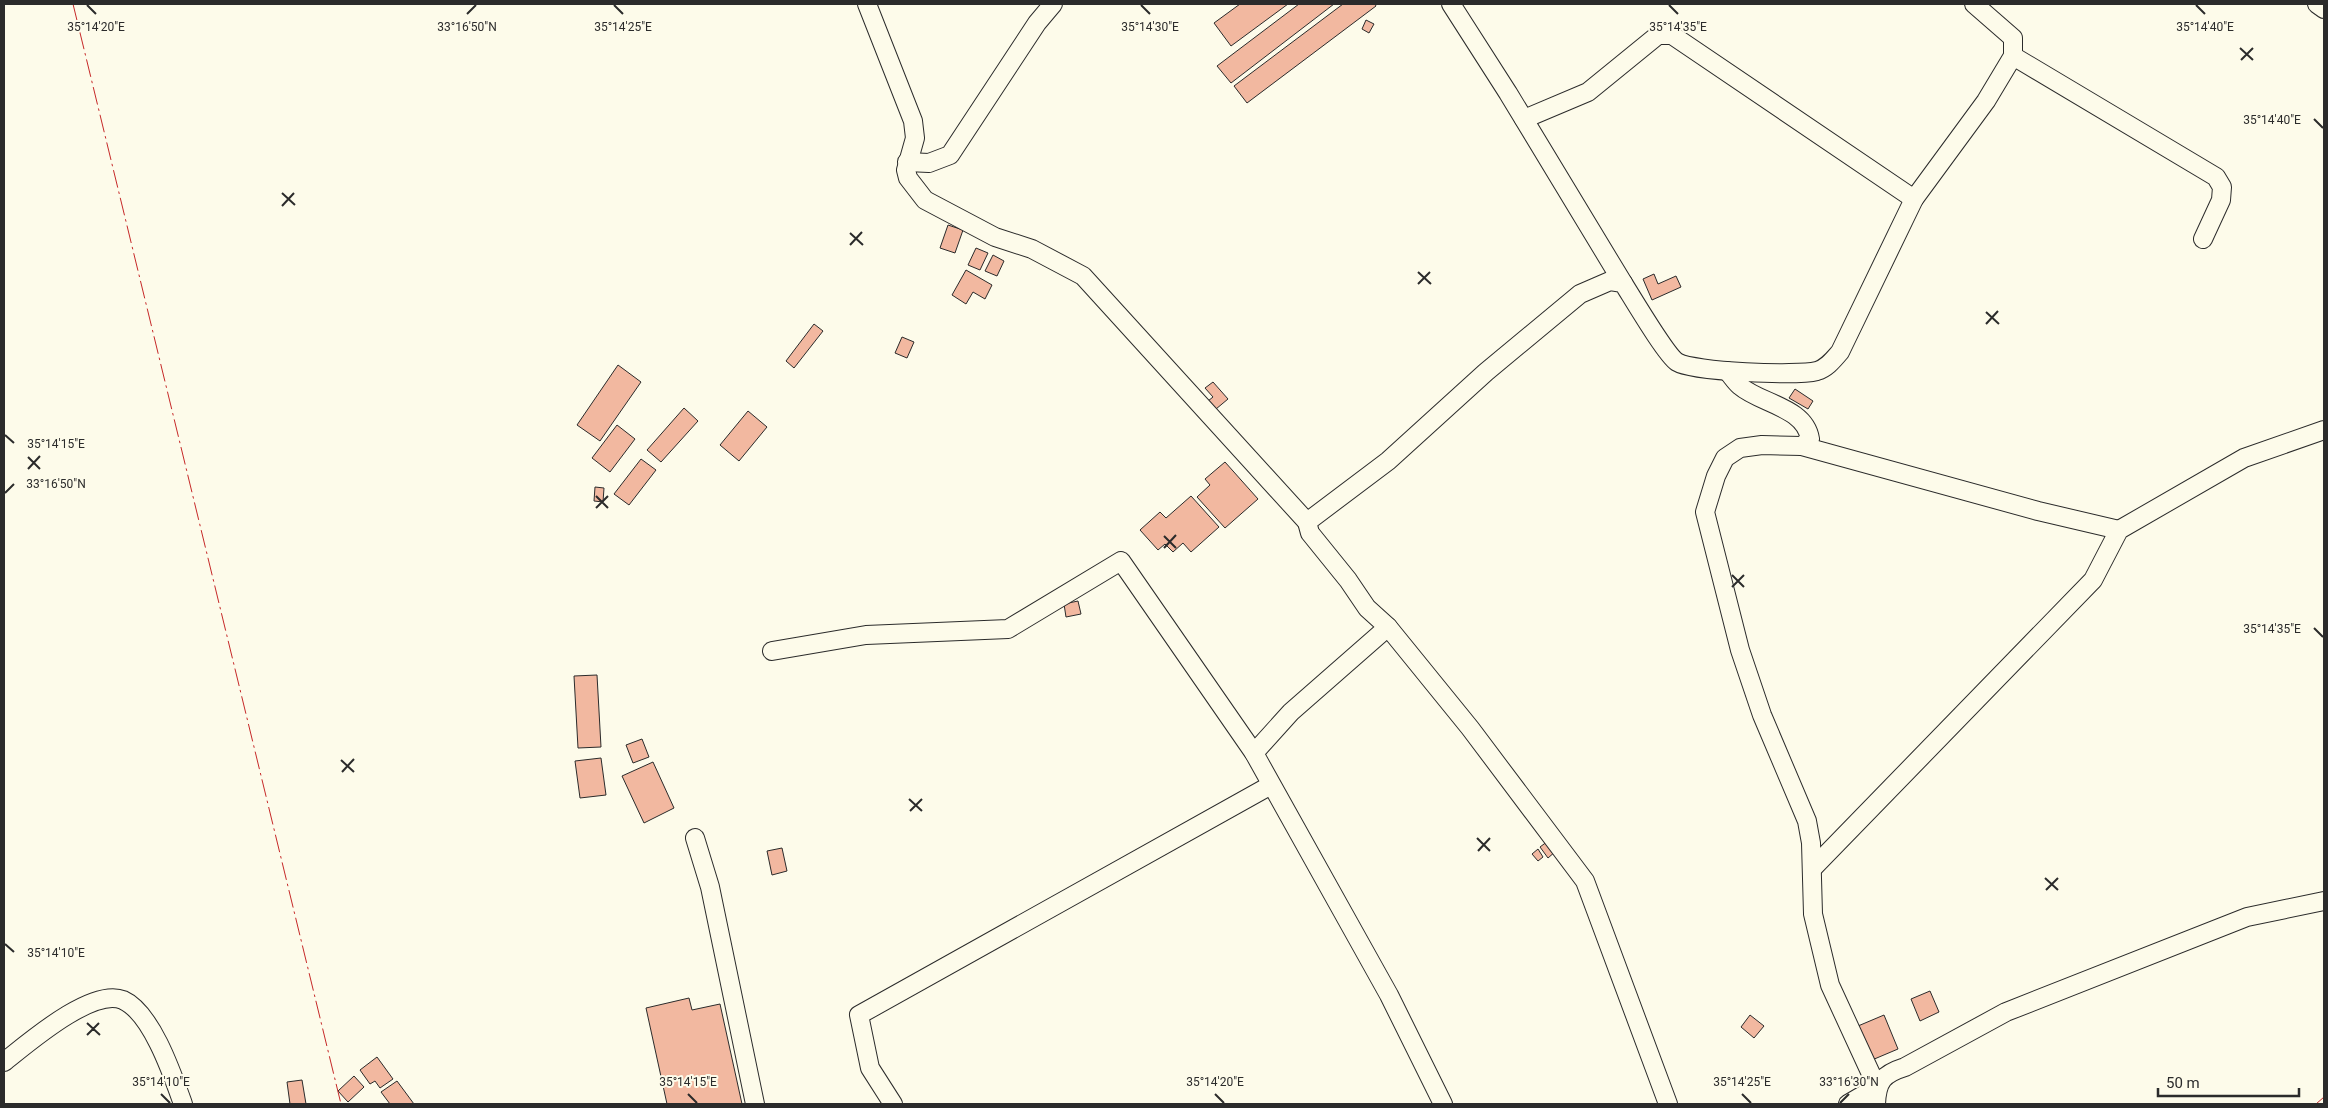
<svg xmlns="http://www.w3.org/2000/svg" width="2328" height="1108" font-family="Roboto,sans-serif">
  <style>
    .building { fill: #f2b8a0; stroke: #2b2b2b }
    .lines { fill: none; stroke-linecap: round; stroke-linejoin: round }
    .street-casing { stroke: #2b2b2b; stroke-width: 20 }
    .street { stroke: #fdfbea; stroke-width: 18 }
    .power { stroke: #c62828; stroke-width: 1; stroke-dasharray: 18 4 2.5 4; stroke-linecap: butt }
    .ticks { fill: none; stroke: #2b2b2b; stroke-width: 2 }
    .ticks-label { font-size: 12px; text-anchor: middle; fill: #2b2b2b; stroke: #fdfbea; stroke-width: 4; stroke-linejoin: round; paint-order: stroke }
  </style>
  <rect width="100%" height="100%" fill="#fdfbea"/>
  <!-- building -->
  <g class="building">
    <polygon points="1240,4 1288,4 1231,46 1214,23"/>
    <polygon points="1299,4 1334,4 1231,83 1217,66"/>
    <polygon points="1343,4 1375,4 1376,6 1247,103 1234,86"/>
    <polygon points="1366,20 1374,24 1369,33 1362,29"/>
    <polygon points="948,225 963,230 955,253 940,248"/>
    <polygon points="976,248 988,253 980,270 968,265"/>
    <polygon points="993,255 1004,261 997,276 985,271"/>
    <polygon points="966,270 992,285 985,299 973,292 966,304 952,295"/>
    <polygon points="1654,274 1658,284 1676,276 1681,287 1652,300 1643,279"/>
    <polygon points="814,324 823,331 794,368 786,361"/>
    <polygon points="902,337 914,342 907,358 895,353"/>
    <polygon points="618,365 641,382 600,441 577,425"/>
    <polygon points="1213,382 1228,399 1216,409 1208,401 1213,397 1205,388"/>
    <polygon points="1795,389 1813,401 1808,409 1789,398"/>
    <polygon points="684,408 698,421 661,462 647,450"/>
    <polygon points="748,411 767,427 739,461 720,445"/>
    <polygon points="617,425 635,439 610,472 592,458"/>
    <polygon points="641,459 656,470 629,505 614,494"/>
    <polygon points="1225,462 1258,499 1225,528 1197,497 1210,485 1205,479"/>
    <polygon points="595,487 604,488 603,502 594,501"/>
    <polygon points="1191,496 1219,527 1191,552 1183,543 1173,552 1165,544 1158,550 1140,530 1160,512 1166,518"/>
    <polygon points="1078,601 1081,614 1066,617 1064,604"/>
    <polygon points="597,675 601,747 578,748 574,676"/>
    <polygon points="642,739 649,757 633,763 626,745"/>
    <polygon points="601,758 606,795 580,798 575,761"/>
    <polygon points="653,762 674,808 644,823 622,776"/>
    <polygon points="1548,841 1556,851 1548,858 1540,847"/>
    <polygon points="782,848 787,871 772,875 767,851"/>
    <polygon points="1538,849 1543,857 1538,861 1532,854"/>
    <polygon points="1930,991 1939,1012 1920,1021 1911,999"/>
    <polygon points="689,998 692,1010 720,1004 742,1104 667,1104 646,1008"/>
    <polygon points="1750,1015 1764,1026 1754,1038 1741,1027"/>
    <polygon points="1884,1015 1898,1049 1872,1060 1858,1026"/>
    <polygon points="377,1057 393,1079 380,1088 375,1081 370,1084 360,1070"/>
    <polygon points="354,1076 364,1087 348,1102 338,1091"/>
    <polygon points="302,1080 306,1104 290,1104 287,1082"/>
    <polygon points="397,1081 414,1104 390,1104 381,1092"/>
  </g>
  <g class="lines">
    <defs>
      <g id="street">
        <polyline points="867,4 913,121 915,138 906,170 908,178 925,200 995,237 1032,249 1083,276 1307,522"/>
        <polyline points="1451,4 1508,93 1623,283"/>
        <polyline points="2317,4 2324,9"/>
        <polyline points="2013,56 2216,177 2222,187 2221,200 2203,239"/>
        <polyline points="1524,119 1588,92 1658,35 1672,35 1914,199"/>
        <polyline points="907,162 929,163 950,155 1037,23 1053,4"/>
        <path d="M1727,371C1731,375 1735,382 1740,386C1761,404 1805,407 1810,439L1802,446L1762,445L1740,448L1725,458L1716,476L1705,512L1740,650L1762,715L1807,821L1811,843L1813,914L1830,985L1877,1087L1848,1104"/>
        <polyline points="1802,446 2038,511 2119,530"/>
        <polyline points="1388,627 1470,728 1585,881 1668,1104"/>
        <polyline points="772,651 866,635 1008,629 1121,561 1254,753 1389,995 1443,1104"/>
        <path d="M1254,753L1291,712L1388,627L1367,608L1348,580L1310,533L1307,522L1388,461L1486,372L1580,294L1610,281L1623,283C1632,297 1666,355 1677,362C1693,372 1798,376 1817,371C1827,368 1833,360 1840,352L1914,199L1986,101L2013,56V38L1974,4"/>
        <polyline points="695,838 710,887 755,1104"/>
        <polyline points="1812,869 2093,580 2119,530 2244,458 2324,430"/>
        <path d="M4,1062C27,1044 92,987 123,1000C152,1013 173,1076 183,1104"/>
        <polyline points="893,1104 870,1068 859,1015 1271,785"/>
        <path d="M1876,1104C1877,1081 1883,1074 1905,1067L2006,1012L2247,917L2324,901"/>
      </g>
    </defs>
    <!-- street casing -->
    <use href="#street" class="street-casing"/>
    <!-- street -->
    <use href="#street" class="street"/>
    <!-- power -->
    <g class="power">
      <polyline points="73,4 341,1104"/>
      <polyline points="2316,1104 2324,1097"/>
    </g>
  </g>
  <!-- ticks -->
  <path class="ticks" d="M87,5L96,14M614,5L623,14M1141,5L1150,14M1669,5L1678,14M2196,5L2205,14M467,14L476,5M2240,48L2253,60M2241,60L2253,48M2314,119L2323,128M282,193L295,205M282,206L294,193M850,233L863,245M850,245L862,232M1418,272L1431,284M1418,284L1430,272M1986,312L1999,324M1986,324L1998,311M5,435L14,443M28,457L40,469M28,469L40,456M5,493L14,484M596,496L608,508M596,508L608,496M1164,536L1176,548M1164,548L1176,535M1732,575L1744,587M1732,587L1744,575M2314,628L2323,637M341,760L354,772M342,772L354,759M909,799L922,811M910,811L922,799M1477,838L1490,851M1478,851L1490,838M2045,878L2058,890M2046,890L2058,878M5,944L14,952M87,1023L100,1035M87,1035L99,1023M161,1094L170,1103M688,1094L697,1103M1215,1094L1224,1103M1742,1094L1751,1103M1840,1103L1849,1094"/>
  <g class="ticks-label">
    <text x="96" y="31">35°14'20"E</text>
    <text x="623" y="31">35°14'25"E</text>
    <text x="1150" y="31">35°14'30"E</text>
    <text x="1678" y="31">35°14'35"E</text>
    <text x="2205" y="31">35°14'40"E</text>
    <text x="467" y="31">33°16'50"N</text>
    <text x="2272" y="124">35°14'40"E</text>
    <text x="56" y="448">35°14'15"E</text>
    <text x="56" y="488">33°16'50"N</text>
    <text x="2272" y="633">35°14'35"E</text>
    <text x="56" y="957">35°14'10"E</text>
    <text x="1849" y="1086">33°16'30"N</text>
    <text x="161" y="1086">35°14'10"E</text>
    <text x="688" y="1086">35°14'15"E</text>
    <text x="1215" y="1086">35°14'20"E</text>
    <text x="1742" y="1086">35°14'25"E</text>
  </g>
  <!-- border -->
  <rect width="2328" height="1108" fill="none" stroke="#2b2b2b" stroke-width="10"/>
  <!-- scale -->
  <path d="M2158 1088v8h141v-8" fill="none" stroke="#2b2b2b" stroke-width="2.5"/>
  <text x="2166" y="1088" font-size="15" fill="#2b2b2b" stroke="#fdfbea" stroke-width="4" paint-order="stroke">50 m</text>
</svg>
